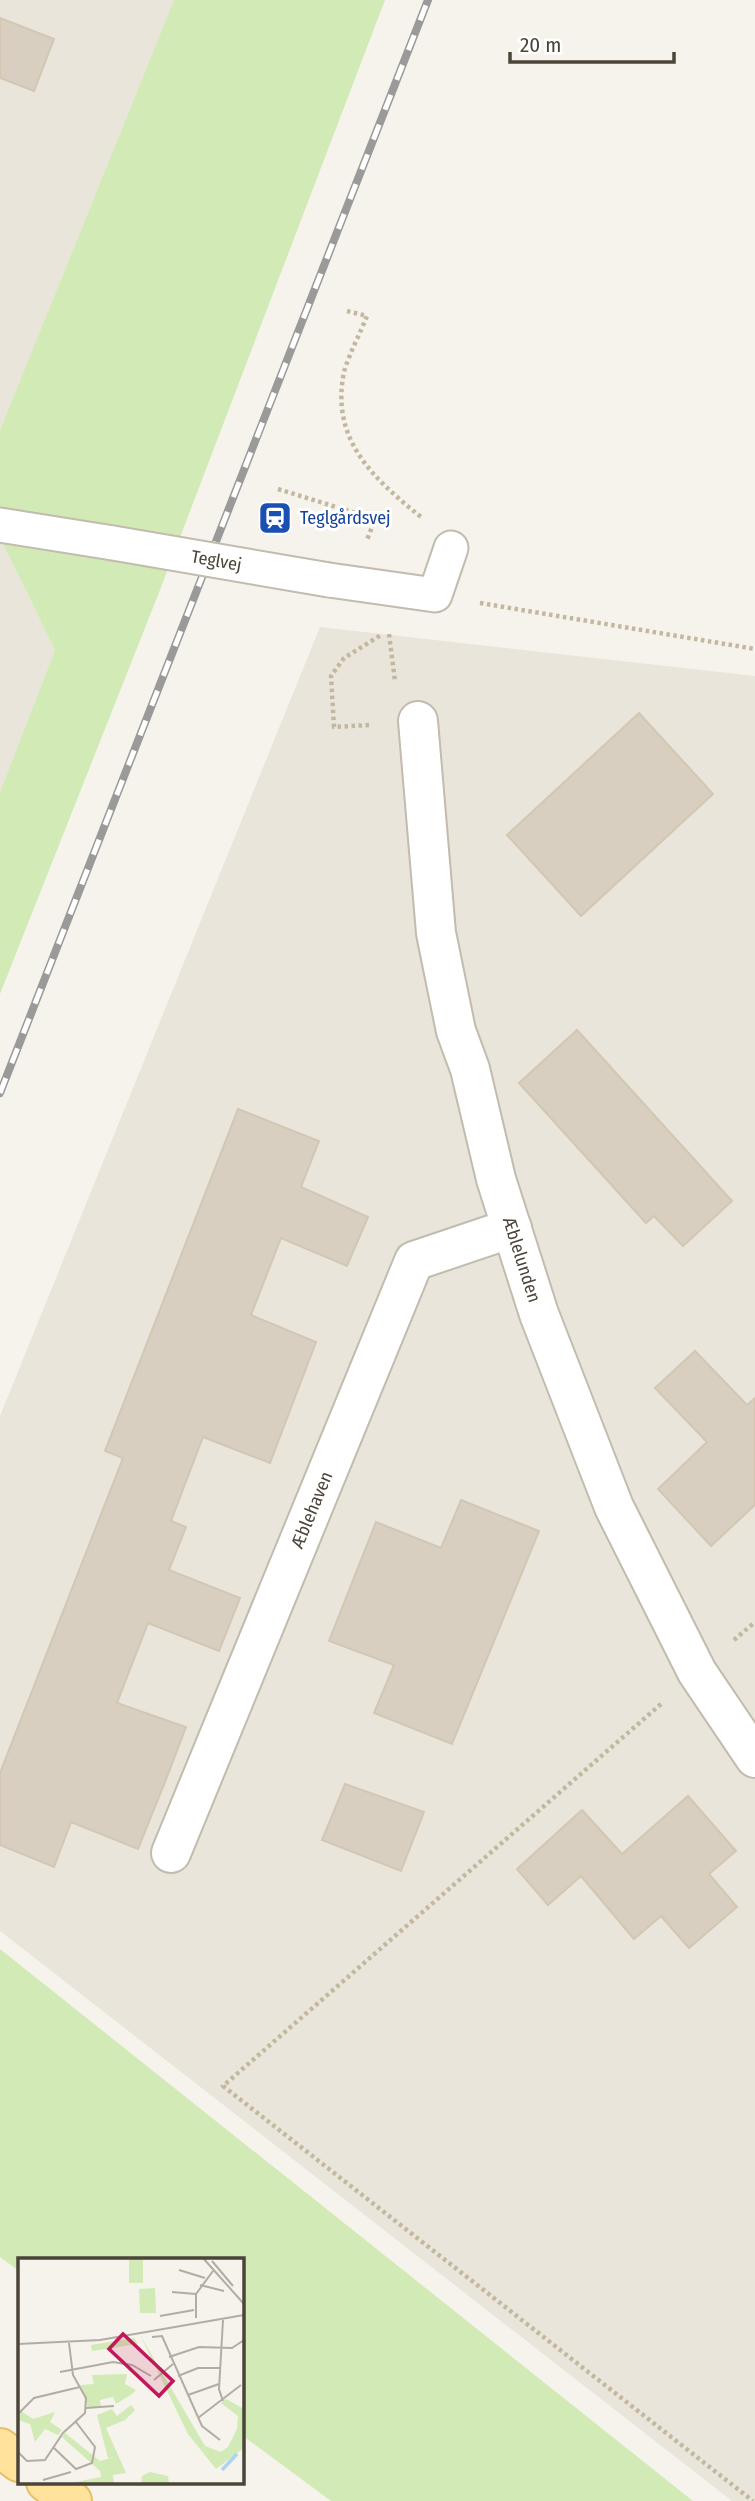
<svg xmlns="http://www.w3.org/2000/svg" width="755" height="2501" font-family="'Fira Sans Condensed',sans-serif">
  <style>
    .residential { fill: #eae5da }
    .green { fill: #d2eab5 }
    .building { fill: #d8cfc1; stroke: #d3c7b4; stroke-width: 2 }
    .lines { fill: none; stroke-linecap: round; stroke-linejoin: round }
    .lane-casing { stroke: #c2bbae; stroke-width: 37 }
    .street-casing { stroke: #c2bbae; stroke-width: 42 }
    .primary-casing { stroke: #e6c16a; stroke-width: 42 }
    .path { stroke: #c4b79f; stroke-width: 4.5; stroke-dasharray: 3.5 3.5; stroke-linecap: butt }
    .lane { stroke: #fff; stroke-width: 33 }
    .street { stroke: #fff; stroke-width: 38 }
    .primary { stroke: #ffe39c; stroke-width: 38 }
    .rail-casing { stroke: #9a9a9a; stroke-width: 8 }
    .rail { stroke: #fff; stroke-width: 5; stroke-dasharray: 16; stroke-linecap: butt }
    .lane-bridge-casing { stroke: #c2bbae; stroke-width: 37; stroke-linecap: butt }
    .lane-bridge { stroke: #fff; stroke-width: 33 }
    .labels { text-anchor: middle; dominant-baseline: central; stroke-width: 6; stroke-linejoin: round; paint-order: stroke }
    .transit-label { font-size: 18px; fill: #164399; stroke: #fff; text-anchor: start }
    .street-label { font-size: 18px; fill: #4b4439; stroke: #fff }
    .inset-river { fill: none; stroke: #a9d4f2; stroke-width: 3.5 }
    .inset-road { fill: none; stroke: #b2ada4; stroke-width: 2 }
    .view { fill: #c2185b; fill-opacity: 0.15; stroke: #c2185b; stroke-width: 3.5 }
    .inset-edge { fill: none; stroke: #4b4439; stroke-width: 3.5 }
  </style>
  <rect width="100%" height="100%" fill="#f6f3ec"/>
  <!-- residential -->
  <g class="residential">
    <polygon points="0,0 174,0 0,430"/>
    <polygon points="0,538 55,650 0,792"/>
    <polygon points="320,627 755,676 755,2501 732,2501 0,1931 0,1416"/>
  </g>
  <!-- green -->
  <g class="green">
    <polygon points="174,0 385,0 158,595 0,994 0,792 55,650 0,538 0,430"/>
    <polygon points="0,1949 693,2501 331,2501 242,2435 242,2260 19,2260 19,2271 0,2257"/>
  </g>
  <!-- building -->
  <g class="building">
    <polygon points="0,18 54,39 34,91 0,78"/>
    <polygon points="639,713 713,794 581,916 507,835"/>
    <polygon points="577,1030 732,1201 683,1246 654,1216 646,1223 519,1083"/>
    <polygon points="238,1109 319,1141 301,1187 368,1217 347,1266 281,1238 251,1315 316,1342 270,1463 203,1437 171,1521 186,1527 169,1570 240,1598 219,1651 148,1623 117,1703 186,1727 165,1782 138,1849 71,1822 54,1867 0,1845 0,1773 123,1458 105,1451"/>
    <polygon points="695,1351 747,1405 755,1398 755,1505 711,1546 658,1489 707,1442 655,1388"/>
    <polygon points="461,1500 539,1531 452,1744 374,1713 394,1665 329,1641 376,1522 441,1548"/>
    <polygon points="345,1784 424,1812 401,1871 322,1840"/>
    <polygon points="688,1796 736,1851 709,1874 737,1907 689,1948 661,1916 634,1939 581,1876 548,1905 517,1869 582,1810 622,1854"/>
  </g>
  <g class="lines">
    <defs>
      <g id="lane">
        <polyline points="0,525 113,543"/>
        <polyline points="329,580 435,595 451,548"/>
      </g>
      <g id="street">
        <path id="s1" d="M418,721L436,933L456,1031L470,1069L496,1179L539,1314L614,1507L697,1672L755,1758"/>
        <path id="s2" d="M171,1853L414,1261L512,1228"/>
      </g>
      <g id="primary">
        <polyline points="0,2448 19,2462"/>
        <polyline points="46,2482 72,2501"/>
      </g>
    </defs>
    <!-- lane casing -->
    <use href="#lane" class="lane-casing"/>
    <!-- street casing -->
    <use href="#street" class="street-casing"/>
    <!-- primary casing -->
    <use href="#primary" class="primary-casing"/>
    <!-- path -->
    <g class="path">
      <path d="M347,311L367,316C360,334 349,354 344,372C330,440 374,479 421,517"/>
      <polyline points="278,489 375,519 367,540"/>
      <polyline points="480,603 755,649"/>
      <polyline points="389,634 395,681"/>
      <polyline points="369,725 334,727 331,676 344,658 381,635"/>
      <polyline points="734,1640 755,1622"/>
      <polyline points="661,1704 223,2086 753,2501"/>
    </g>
    <!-- lane -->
    <use href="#lane" class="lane"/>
    <!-- street -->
    <use href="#street" class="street"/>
    <!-- primary -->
    <use href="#primary" class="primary"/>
    <defs>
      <polyline id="rail" points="0,1093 428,0"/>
    </defs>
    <!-- rail casing -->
    <use href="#rail" class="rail-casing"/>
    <!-- rail -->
    <use href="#rail" class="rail"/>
    <defs>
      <g id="lane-bridge">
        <path id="s3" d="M113,543L329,580"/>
      </g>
    </defs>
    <!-- lane-bridge casing -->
    <use href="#lane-bridge" class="lane-bridge-casing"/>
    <!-- lane-bridge -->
    <use href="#lane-bridge" class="lane-bridge"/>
  </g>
  <!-- icons -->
  <defs>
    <symbol id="station-square" viewBox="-11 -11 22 22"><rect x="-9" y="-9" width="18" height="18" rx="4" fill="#1a4fb4" stroke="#fff"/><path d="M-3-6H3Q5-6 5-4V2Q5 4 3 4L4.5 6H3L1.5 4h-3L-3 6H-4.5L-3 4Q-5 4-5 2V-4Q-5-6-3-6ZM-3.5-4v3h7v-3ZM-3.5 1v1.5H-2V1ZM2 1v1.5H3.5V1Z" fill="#fff"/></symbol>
  </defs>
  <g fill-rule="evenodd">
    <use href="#station-square" x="256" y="499" width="38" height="38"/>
  </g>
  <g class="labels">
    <!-- transit labels -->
    <g class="transit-label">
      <text x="300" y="518">Teglgårdsvej</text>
    </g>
    <!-- street labels -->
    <g class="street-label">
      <text stroke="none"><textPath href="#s3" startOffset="105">Teglvej</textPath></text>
      <text stroke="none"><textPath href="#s1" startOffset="551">Æblelunden</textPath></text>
      <text stroke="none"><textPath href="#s2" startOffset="371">Æblehaven</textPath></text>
    </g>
  </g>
  <!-- overview -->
  <g transform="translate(18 2258)">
    <rect width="226" height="226" fill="#f6f3ec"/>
    <path d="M111,0H125V25H111ZM137,30L138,55H122L121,31ZM122,77L187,188L203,194L210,189L219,171L220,158L203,145L208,141L226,151V190L198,211L170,176ZM116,80L120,86L74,93L73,87ZM109,116L107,126L118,132L114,136L98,146L95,139L82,142L83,150H70L62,127L76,126L74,117ZM113,147L117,152L107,162L88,170L108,215L95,217L96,226H47L83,219L82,213L44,179L47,175L82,203L96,199L90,200L79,157L94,151L99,158ZM3,153L15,161L37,154L32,164L44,172L40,177L27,171L17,184L12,166L0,162ZM132,214L150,218L151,226H123L124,218Z" fill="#d2eab5"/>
    <path class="inset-river" d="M204,212L219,196"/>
    <path class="inset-road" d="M185,0L226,46M194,3L215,28M161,12L187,20M182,27L206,33M154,34L178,36M142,58L176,52M178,60V36L195,13M134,79L144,78L184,168L202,182M0,86L82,82L226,57M151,99L181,89L214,90L226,82M42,114L95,104L114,107L133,118M160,118L180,110H202M136,122L155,106M170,137L201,126M205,143L201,131L205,62M68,150L96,148M0,156L16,140L62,129M180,160L223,127M36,190L58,211L74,205L77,189L58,164M0,194L9,203L27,202L45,175L67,155L68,140L55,117L51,85M25,222L53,214"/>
    <path class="view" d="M105,76L155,123L141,138L91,91Z"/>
    <rect width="226" height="226" class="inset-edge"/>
  </g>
  <!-- scale -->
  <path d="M510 52v10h164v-10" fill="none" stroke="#4b4439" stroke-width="3.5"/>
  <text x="520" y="52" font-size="21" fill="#4b4439" stroke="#ffffff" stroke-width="5" paint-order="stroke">20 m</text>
</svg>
